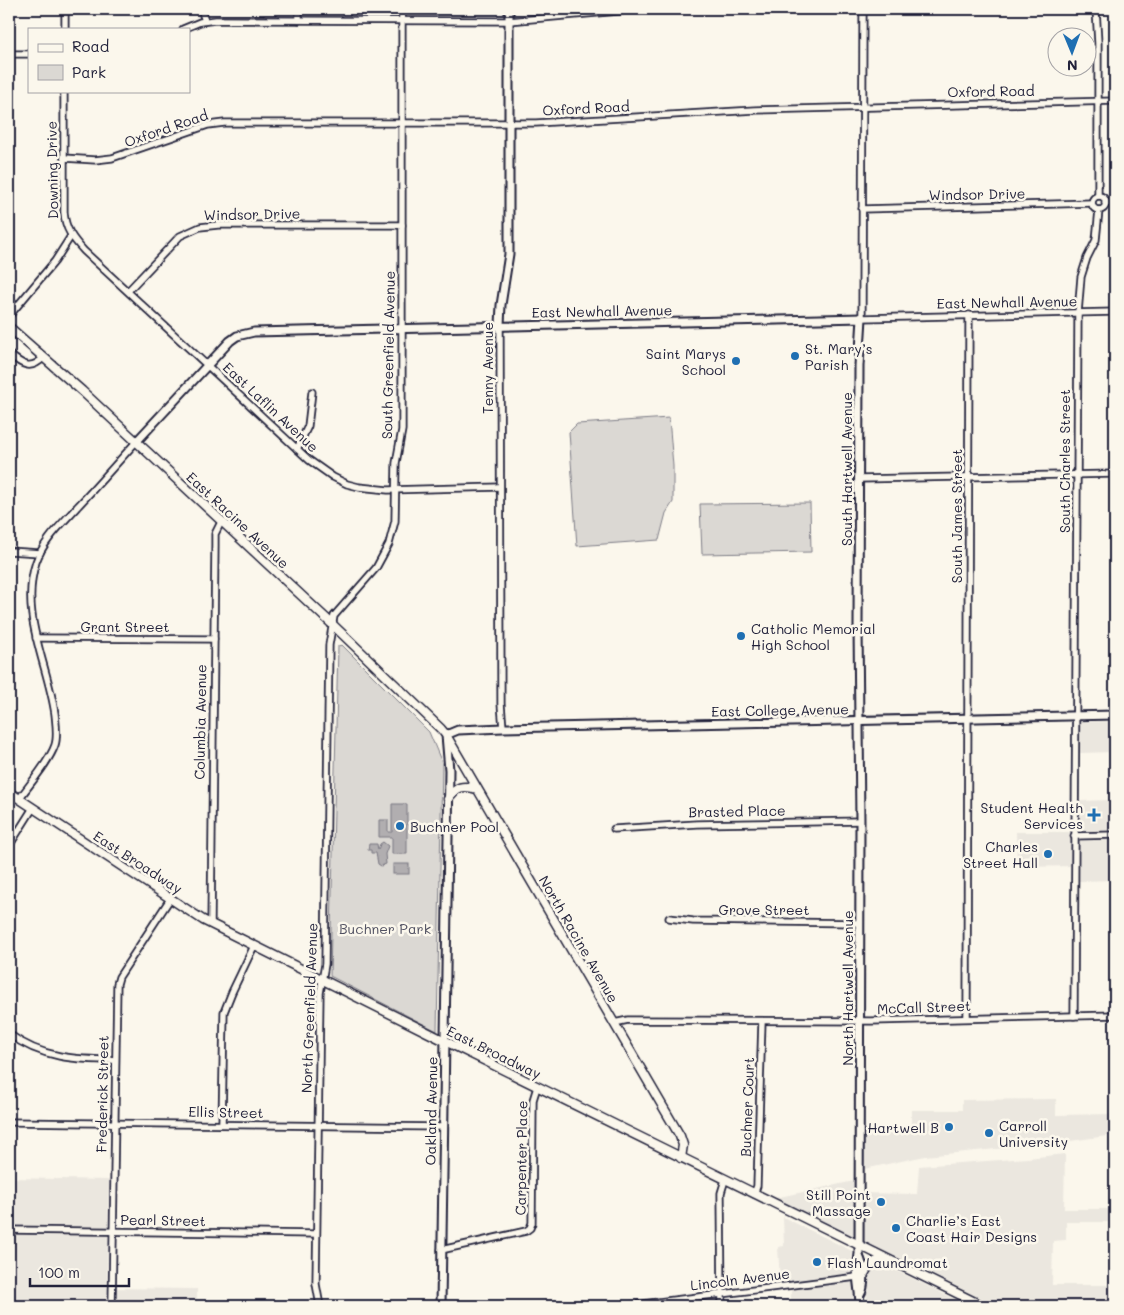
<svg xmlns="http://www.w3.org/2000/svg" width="1124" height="1315" font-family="Mali,sans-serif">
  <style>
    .built { fill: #ebe7df }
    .green { fill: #dbd8d3; stroke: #7e7d87 }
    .water { fill: #b1aeb0; stroke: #787681 }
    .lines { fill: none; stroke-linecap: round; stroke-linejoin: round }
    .minor-casing { stroke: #22223b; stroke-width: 9 }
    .tertiary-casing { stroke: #22223b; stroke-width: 11 }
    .secondary-casing { stroke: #22223b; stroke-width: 11 }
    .minor { stroke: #fbf7ec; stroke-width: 5.5 }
    .tertiary { stroke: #fbf7ec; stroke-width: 7 }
    .secondary { stroke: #fbf7ec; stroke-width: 8 }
    .poi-dot { fill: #1f6fb2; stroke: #fbf7ec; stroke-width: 2 }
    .labels { text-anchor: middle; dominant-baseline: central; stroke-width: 5; stroke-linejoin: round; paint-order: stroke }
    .street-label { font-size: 14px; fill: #22223b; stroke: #fbf7ec }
    .poi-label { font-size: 14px; fill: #22223b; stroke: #fbf7ec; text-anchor: start }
    .park-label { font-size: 14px; fill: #505061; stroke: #fbf7ec }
  </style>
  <rect width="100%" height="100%" fill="#fbf7ec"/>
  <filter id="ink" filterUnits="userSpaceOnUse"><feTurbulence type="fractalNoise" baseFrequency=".02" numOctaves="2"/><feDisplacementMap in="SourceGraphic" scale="10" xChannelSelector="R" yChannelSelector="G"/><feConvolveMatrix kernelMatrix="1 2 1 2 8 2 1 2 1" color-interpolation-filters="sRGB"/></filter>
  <g filter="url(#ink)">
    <!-- built -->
    <g class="built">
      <polygon points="1115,721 1115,752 1080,753 1080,723 1082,722"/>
      <polygon points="1111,784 1115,784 1115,880 1079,881 1078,866 1017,867 1016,832 1078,832 1079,801 1112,800"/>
      <polygon points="1056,1099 1056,1115 1114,1114 1114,1135 1048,1144 925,1156 864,1169 864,1130 911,1130 911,1110 962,1110 962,1100"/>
      <polygon points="1065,1154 1064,1209 1114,1209 1114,1222 1066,1222 1066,1240 1053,1241 1052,1285 1115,1285 1115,1306 997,1306 775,1198 854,1181 855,1193 917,1194 919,1166 1028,1158"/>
      <polygon points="9,1178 109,1180 107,1288 197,1289 197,1306 9,1306"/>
      <polygon points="783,1217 852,1251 854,1306 791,1306 791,1280 780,1282 778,1247 784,1246"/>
      <polygon points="882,1264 887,1266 968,1306 867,1306 867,1275 872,1266"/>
    </g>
    <!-- green -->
    <g class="green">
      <polygon points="669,418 673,466 673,502 666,513 659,540 577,546 569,432 577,424"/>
      <polygon points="810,503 811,552 702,554 700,504"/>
      <polygon points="342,645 429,732 442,763 437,1031 330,976 338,646"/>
    </g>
    <!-- water -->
    <g class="water">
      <polygon points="392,804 407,804 407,854 392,854 392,837 379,837 379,820 388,820 388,832 392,832"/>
      <polygon points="383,842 388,846 385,854 386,864 381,866 378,864 376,853 371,853 371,850 368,850 369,844 377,844 378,850 380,844"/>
      <rect x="393" y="864" width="16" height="10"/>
    </g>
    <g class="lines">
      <defs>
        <g id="minor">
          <polyline points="201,9 205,21"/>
          <polyline points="299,9 299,20"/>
          <polyline points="863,9 862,318 1115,312"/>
          <polyline points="1096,9 1098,43 1098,196"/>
          <polyline points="65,29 65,9"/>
          <polyline points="183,29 200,22 216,20 509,21 641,9"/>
          <polyline points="9,54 29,54"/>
          <path d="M64,91V212C65,229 73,239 84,251L309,460L333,477L347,484L359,487L388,490L500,487"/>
          <polyline points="64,158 95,160 112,158 208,125 224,123 536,123 755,110 1115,101"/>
          <circle cx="1099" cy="203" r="7"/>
          <polyline points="1105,203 1115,203"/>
          <polyline points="862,209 1092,203"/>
          <polyline points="128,291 180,236 200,227 218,225 402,225"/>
          <polyline points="9,316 55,261 71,236"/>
          <polyline points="500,325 501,704 503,728"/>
          <path d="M9,354C22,365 31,371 44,357"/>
          <polyline points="297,449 308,426 312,392"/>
          <polyline points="859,479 1115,474"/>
          <polyline points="9,551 40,553"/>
          <polyline points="36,638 214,639"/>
          <path d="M19,799C29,785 50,761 55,745C58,736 56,724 55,714C48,664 19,614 36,562C43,541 63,523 77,507C97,486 116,464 136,442"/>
          <polyline points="614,829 697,824 860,821"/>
          <polyline points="1074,836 1115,835"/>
          <polyline points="9,846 33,808"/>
          <polyline points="669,918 693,921 860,923"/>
          <polyline points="211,924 215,545 215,534 221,522"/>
          <polyline points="1074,1016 1078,313 1081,277 1087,258 1096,240 1099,210"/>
          <polyline points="967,1018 969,315"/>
          <polyline points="614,1023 628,1020 871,1021 1115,1015"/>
          <path d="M9,1034C41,1058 76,1060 115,1060"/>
          <polyline points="9,1122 443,1127"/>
          <polyline points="222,1124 224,1012 232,992 254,946"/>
          <polyline points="754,1194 757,1186 762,1021"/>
          <polyline points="9,1230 316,1234"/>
          <polyline points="441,1250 526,1231 530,1228 532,1223 533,1100 537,1087"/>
          <polyline points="112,1306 117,984 119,977 170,899"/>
          <polyline points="320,1306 316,1284 320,993 325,964 329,645 334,616 376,568 389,544 395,521 396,463 402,430 402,9"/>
          <polyline points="626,1306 857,1277"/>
          <polyline points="722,1306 721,1193 725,1180"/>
        </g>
        <g id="tertiary">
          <polyline points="500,325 501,305 509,254 509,9"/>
          <path d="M136,442L230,341L237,336L254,332L862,318L859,366L858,627L860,821L859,1256C854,1273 860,1289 860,1306"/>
          <path d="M859,1256C864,1266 866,1285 860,1295"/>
          <polyline points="441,1306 449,770 446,735 458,730 503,728 1115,715"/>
        </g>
        <g id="secondary">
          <polyline points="9,327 82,391 332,624 441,729 446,735 680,1136 683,1145 681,1158"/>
          <polyline points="9,792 203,920 445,1041 983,1306"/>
          <path d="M448,799C456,786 463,785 477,789"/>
          <path d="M863,1276C869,1264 875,1259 888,1261"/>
        </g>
      </defs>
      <!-- minor casing -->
      <use href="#minor" class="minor-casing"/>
      <!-- tertiary casing -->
      <use href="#tertiary" class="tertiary-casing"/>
      <!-- secondary casing -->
      <use href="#secondary" class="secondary-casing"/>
      <!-- minor -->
      <use href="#minor" class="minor"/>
      <!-- tertiary -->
      <use href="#tertiary" class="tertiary"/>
      <!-- secondary -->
      <use href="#secondary" class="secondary"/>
    </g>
  </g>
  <!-- markers -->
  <g class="poi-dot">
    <circle cx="795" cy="356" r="5"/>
    <circle cx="736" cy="361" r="5"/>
    <circle cx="741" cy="636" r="5"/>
    <path d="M1091.5 807.5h5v5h5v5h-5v5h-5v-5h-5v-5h5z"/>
    <circle cx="400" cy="826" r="5"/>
    <circle cx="1048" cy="854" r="5"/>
    <circle cx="949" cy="1127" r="5"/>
    <circle cx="989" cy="1133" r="5"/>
    <circle cx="881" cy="1202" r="5"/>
    <circle cx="896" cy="1228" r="5"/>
    <circle cx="817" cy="1262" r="5"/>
  </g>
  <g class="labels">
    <!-- street labels -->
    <g class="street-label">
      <text transform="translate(991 91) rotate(-1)">Oxford Road</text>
      <text transform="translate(586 108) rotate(-3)">Oxford Road</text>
      <text transform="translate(166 128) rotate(-19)">Oxford Road</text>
      <text transform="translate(52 170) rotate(-91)">Downing Drive</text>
      <text transform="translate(977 194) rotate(-1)">Windsor Drive</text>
      <text transform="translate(252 214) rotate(-1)">Windsor Drive</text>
      <text transform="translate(1007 302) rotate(-1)">East Newhall Avenue</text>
      <text transform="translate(602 311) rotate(-1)">East Newhall Avenue</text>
      <text transform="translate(388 355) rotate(-89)">South Greenfield Avenue</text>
      <text transform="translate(487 368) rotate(-90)">Tenny Avenue</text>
      <text transform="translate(271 407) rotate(43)">East Laflin Avenue</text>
      <text transform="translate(1064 461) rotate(-90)">South Charles Street</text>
      <text transform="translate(846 469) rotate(-90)">South Hartwell Avenue</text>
      <text transform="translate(956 516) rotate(-90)">South James Street</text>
      <text transform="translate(238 520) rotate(43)">East Racine Avenue</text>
      <text x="125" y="626">Grant Street</text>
      <text transform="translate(780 710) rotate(-1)">East College Avenue</text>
      <text transform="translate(200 722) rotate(-89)">Columbia Avenue</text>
      <text transform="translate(737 811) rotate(-1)">Brasted Place</text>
      <text transform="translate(138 862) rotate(33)">East Broadway</text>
      <text x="764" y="909">Grove Street</text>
      <text transform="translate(579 939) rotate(60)">North Racine Avenue</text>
      <text transform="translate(847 988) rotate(-90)">North Hartwell Avenue</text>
      <text transform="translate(924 1007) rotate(-2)">McCall Street</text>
      <text transform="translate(309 1008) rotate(-88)">North Greenfield Avenue</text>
      <text transform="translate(494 1052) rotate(26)">East Broadway</text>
      <text transform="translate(102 1094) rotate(-89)">Frederick Street</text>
      <text transform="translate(747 1107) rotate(-88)">Buchner Court</text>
      <text transform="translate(431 1111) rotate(-89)">Oakland Avenue</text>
      <text transform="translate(226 1112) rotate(1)">Ellis Street</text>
      <text transform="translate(521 1158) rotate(-89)">Carpenter Place</text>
      <text transform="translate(163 1220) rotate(1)">Pearl Street</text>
      <text transform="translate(740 1279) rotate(-7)">Lincoln Avenue</text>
    </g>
    <!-- poi labels -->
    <g class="poi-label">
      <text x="805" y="348">St. Mary’s<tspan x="805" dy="16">Parish</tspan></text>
      <text x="726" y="353" text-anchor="end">Saint Marys<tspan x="726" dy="16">School</tspan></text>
      <text x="751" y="628">Catholic Memorial<tspan x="751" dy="16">High School</tspan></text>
      <text x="1083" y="807" text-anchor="end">Student Health<tspan x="1083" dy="16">Services</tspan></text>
      <text x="410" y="826">Buchner Pool</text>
      <text x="1038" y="846" text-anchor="end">Charles<tspan x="1038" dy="16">Street Hall</tspan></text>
      <text x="999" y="1125">Carroll<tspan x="999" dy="16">University</tspan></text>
      <text x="939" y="1127" text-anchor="end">Hartwell B</text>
      <text x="871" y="1194" text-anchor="end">Still Point<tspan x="871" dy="16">Massage</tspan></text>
      <text x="906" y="1220">Charlie’s East<tspan x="906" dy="16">Coast Hair Designs</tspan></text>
      <text x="827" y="1262">Flash Laundromat</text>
    </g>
    <!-- park labels -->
    <g class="park-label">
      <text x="385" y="928">Buchner Park</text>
    </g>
  </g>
  <!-- margin -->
  <rect width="1124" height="1315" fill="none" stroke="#fbf7ec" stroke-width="30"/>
  <rect x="15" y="15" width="1094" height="1285" fill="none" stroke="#22223b" stroke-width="2" filter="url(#ink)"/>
  <!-- legend -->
  <rect x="28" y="28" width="162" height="65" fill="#fbf7ec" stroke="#a4a2a5"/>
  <rect x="38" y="44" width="25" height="8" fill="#fbf7ec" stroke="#a4a2a5"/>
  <text x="72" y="52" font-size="15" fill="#22223b">Road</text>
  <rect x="38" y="65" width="25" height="15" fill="#dbd8d3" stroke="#a4a2a5"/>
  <text x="72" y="78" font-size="15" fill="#22223b">Park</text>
  <!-- north arrow -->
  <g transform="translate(1072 52) rotate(179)"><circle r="24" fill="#fbf7ec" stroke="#a4a2a5"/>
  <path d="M0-4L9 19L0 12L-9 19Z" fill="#1f6fb2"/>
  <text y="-8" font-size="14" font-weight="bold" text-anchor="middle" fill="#22223b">N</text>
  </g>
  <!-- scale -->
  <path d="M30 1278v8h99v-8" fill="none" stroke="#22223b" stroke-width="2.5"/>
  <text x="38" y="1278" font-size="15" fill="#22223b" stroke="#fbf7ec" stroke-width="4" paint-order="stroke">100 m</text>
</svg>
